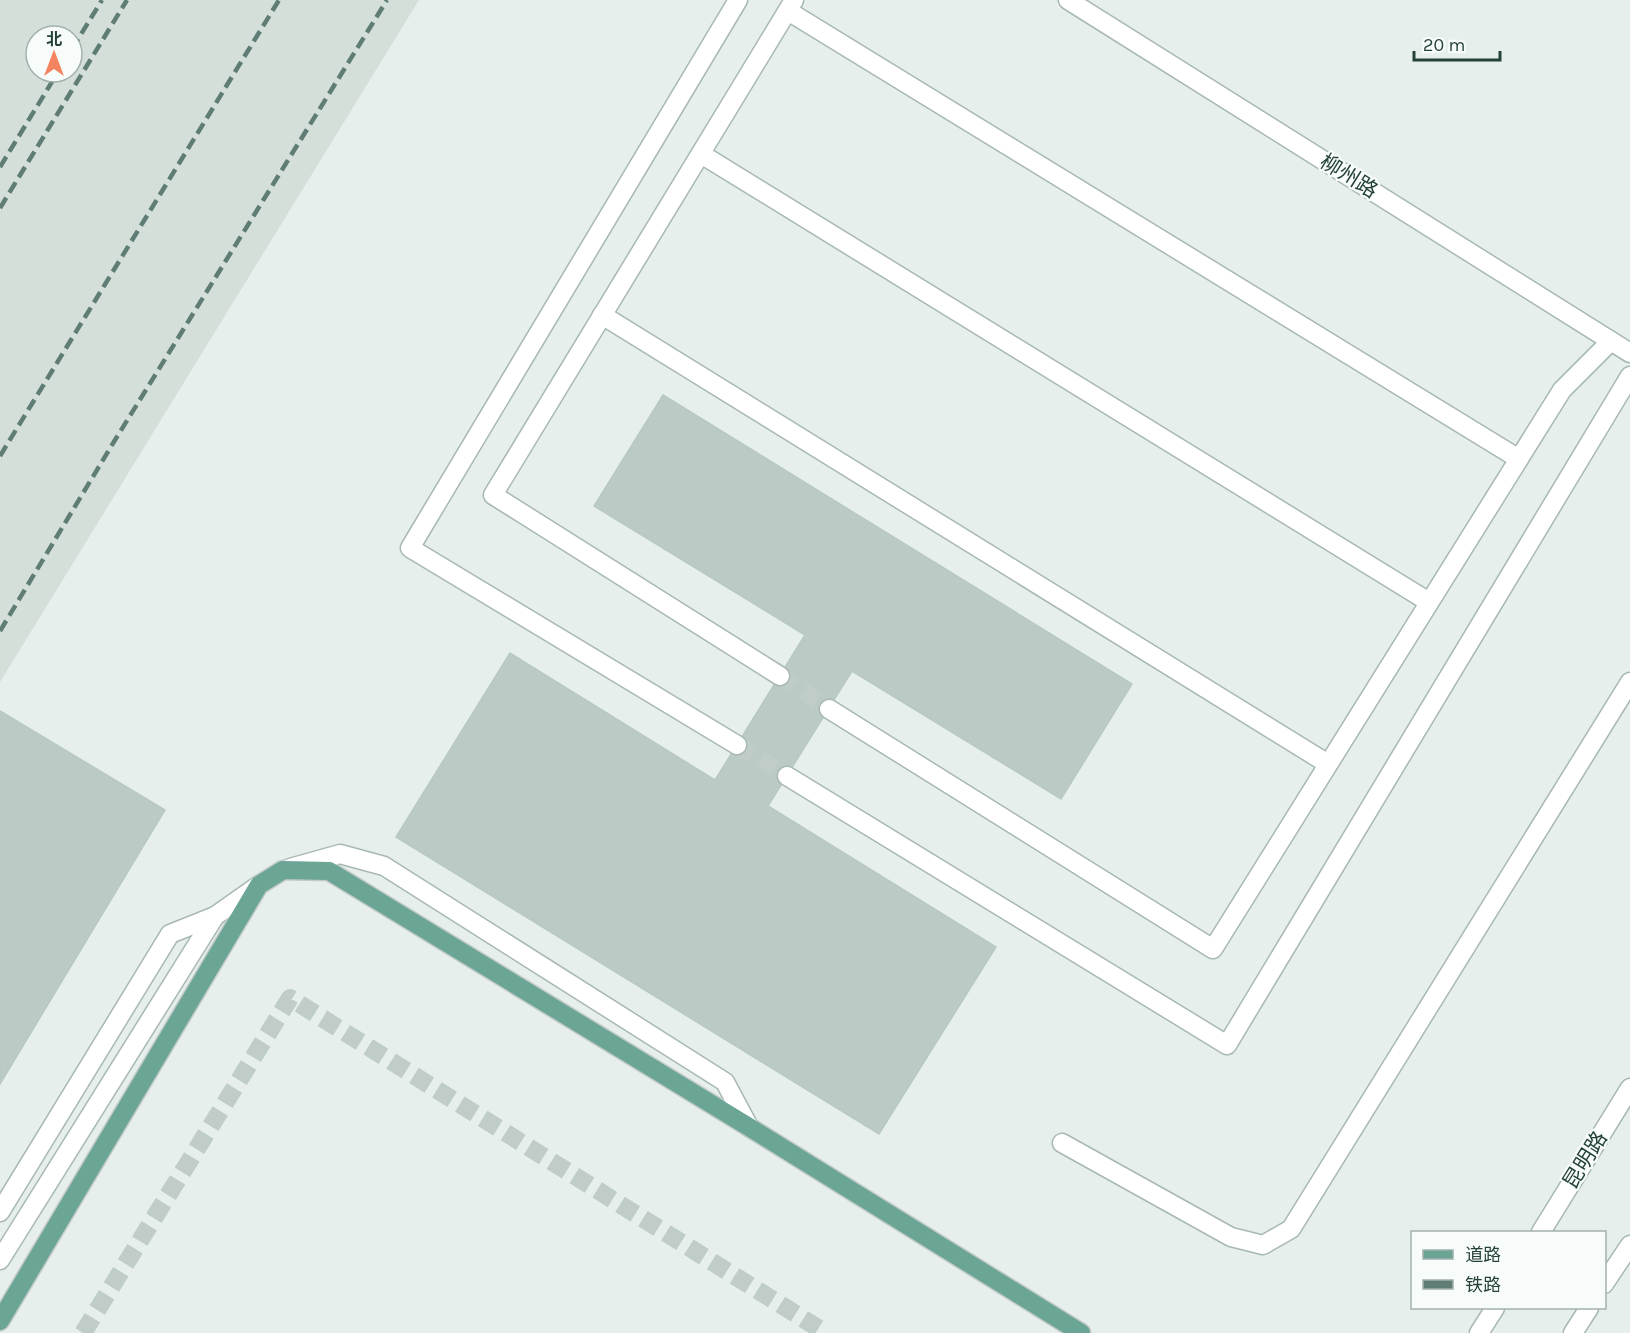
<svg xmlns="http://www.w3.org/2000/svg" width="1630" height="1333" font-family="Karla,'Noto Sans SC',sans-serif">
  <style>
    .built { fill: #d4dfda; fill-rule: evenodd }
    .building { fill: #bbcac4; stroke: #b8c9c2; stroke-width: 1.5 }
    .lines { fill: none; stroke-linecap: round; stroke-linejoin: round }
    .minor-tunnel { stroke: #bfccc8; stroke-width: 18; stroke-dasharray: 18 9; stroke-linecap: butt }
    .minor-casing { stroke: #a8b8b2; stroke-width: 21 }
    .major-casing { stroke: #c2cac8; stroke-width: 21 }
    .minor { stroke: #fff; stroke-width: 18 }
    .major { stroke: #6aa596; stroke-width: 18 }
    .rail { stroke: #5f7d75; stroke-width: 4.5; stroke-dasharray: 12 6; stroke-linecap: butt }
    .labels { text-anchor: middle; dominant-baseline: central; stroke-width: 4.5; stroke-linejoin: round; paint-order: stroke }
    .street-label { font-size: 21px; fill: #24423a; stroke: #f7fbf9 }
  </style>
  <rect width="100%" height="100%" fill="#e6efeb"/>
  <!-- built -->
  <path class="built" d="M0,0H419L0,682ZM36,36H72V72H36Z"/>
  <!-- building -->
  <g class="building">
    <polygon points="663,395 1132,684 1061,799 852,671 768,806 996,947 879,1134 396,837 510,653 715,780 805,635 594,506"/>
    <polygon points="0,711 165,810 0,1084"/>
  </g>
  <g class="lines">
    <!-- minor-tunnel -->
    <g class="minor-tunnel">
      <polyline points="780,676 829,709"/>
      <polyline points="737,745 787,776"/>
      <polyline points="83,1333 290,998 826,1333"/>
    </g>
    <defs>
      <g id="minor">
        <polyline points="1068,0 1630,353"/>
        <polyline points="788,11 1519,459"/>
        <polyline points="701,154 1429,602"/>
        <polyline points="602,315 1328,764"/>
        <polyline points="780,676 493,495 794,0"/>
        <polyline points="829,709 1213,949 1562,390 1611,341"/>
        <polyline points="737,745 410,548 738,0"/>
        <polyline points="787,776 1227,1045 1630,376"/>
        <polyline points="290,868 340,854 384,866 725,1082 749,1127"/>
        <polyline points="1062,1143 1231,1237 1263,1245 1291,1229 1630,682"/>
        <polyline points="0,1212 170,934 215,916"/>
        <polyline points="1541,1232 1630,1088"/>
        <polyline points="0,1260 215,916 259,885"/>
        <polyline points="1604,1284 1630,1245"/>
        <polyline points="1479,1333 1495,1308"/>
        <polyline points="1573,1333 1589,1308"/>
      </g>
      <polyline id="major" points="0,1321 259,885 283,870 329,871 749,1127 1081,1333"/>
    </defs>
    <!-- minor casing -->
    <use href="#minor" class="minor-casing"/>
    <!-- major casing -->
    <use href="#major" class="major-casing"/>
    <!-- minor -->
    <use href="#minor" class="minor"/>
    <!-- major -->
    <use href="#major" class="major"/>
    <!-- rail -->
    <g class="rail">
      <polyline points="72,49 102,0"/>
      <polyline points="0,167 58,72"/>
      <polyline points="0,208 127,0"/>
      <polyline points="0,456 279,0"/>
      <polyline points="0,631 115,440 387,0"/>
    </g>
  </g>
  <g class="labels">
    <!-- street labels -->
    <g class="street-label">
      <text transform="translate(1349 176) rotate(32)">柳州路</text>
      <text transform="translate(1585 1160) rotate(-58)">昆明路</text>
    </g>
  </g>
  <!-- legend -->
  <rect x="1411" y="1231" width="195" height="78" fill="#f7fbf9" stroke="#a3b1ad" stroke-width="1.5"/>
  <rect x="1423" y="1250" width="30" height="9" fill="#6aa596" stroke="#a3b1ad" stroke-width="1.5"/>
  <text x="1465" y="1261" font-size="18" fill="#24423a">道路</text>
  <rect x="1423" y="1280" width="30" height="9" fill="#5f7d75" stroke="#a3b1ad" stroke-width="1.5"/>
  <text x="1465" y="1291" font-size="18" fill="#24423a">铁路</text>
  <!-- north arrow -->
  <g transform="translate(54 54)"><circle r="28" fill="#f7fbf9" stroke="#a3b1ad" stroke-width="1.5"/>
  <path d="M0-4.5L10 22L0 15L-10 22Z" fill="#f4845f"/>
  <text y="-9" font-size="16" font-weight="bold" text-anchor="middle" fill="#24423a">北</text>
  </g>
  <!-- scale -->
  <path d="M1414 51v9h86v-9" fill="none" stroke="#24423a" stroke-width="3"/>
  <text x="1423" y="51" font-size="18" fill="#24423a" stroke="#f7fbf9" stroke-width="4.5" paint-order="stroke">20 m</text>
</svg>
